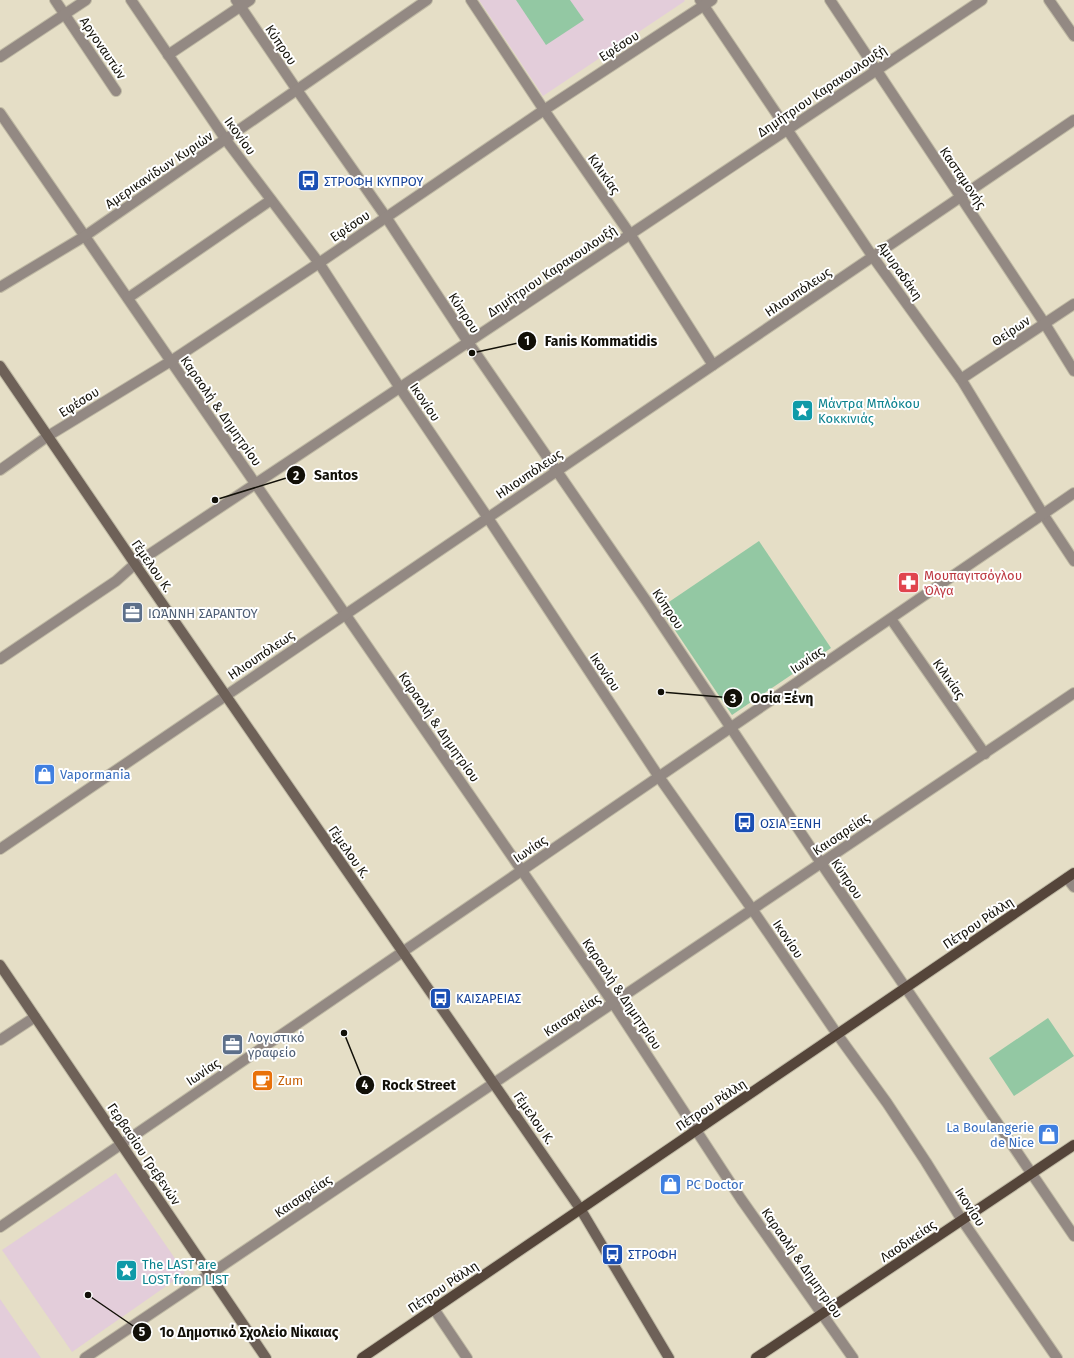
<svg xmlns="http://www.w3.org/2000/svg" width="1074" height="1358" font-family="'Fira Sans',sans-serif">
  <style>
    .education { fill: #e3cdda }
    .green { fill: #93c8a3 }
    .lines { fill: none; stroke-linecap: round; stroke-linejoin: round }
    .minor-casing { stroke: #bfb9a4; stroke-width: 12 }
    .secondary-casing { stroke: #bfb9a4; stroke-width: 12 }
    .primary-casing { stroke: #bfb9a4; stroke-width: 12 }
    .minor { stroke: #938983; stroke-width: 10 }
    .secondary { stroke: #6e6158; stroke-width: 10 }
    .primary { stroke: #55453a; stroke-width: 10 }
    .labels { text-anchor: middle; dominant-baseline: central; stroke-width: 4; stroke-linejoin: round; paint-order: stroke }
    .street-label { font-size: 13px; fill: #121008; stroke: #fff }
    .transit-label { font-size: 13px; fill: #164399; stroke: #fff; text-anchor: start }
    .culture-label { font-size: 13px; fill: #0d838f; stroke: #fff; text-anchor: start }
    .health-label { font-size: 13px; fill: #be3a42; stroke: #fff; text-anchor: start }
    .service-label { font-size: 13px; fill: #4e5e75; stroke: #fff; text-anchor: start }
    .shop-label { font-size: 13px; fill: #366cbe; stroke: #fff; text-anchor: start }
    .food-label { font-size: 13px; fill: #c56008; stroke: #fff; text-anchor: start }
    .leader { fill: none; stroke: #121008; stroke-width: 1.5 }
    .callout-dot { fill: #121008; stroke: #fff; stroke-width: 1.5 }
    .mark-label { font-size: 12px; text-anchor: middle; font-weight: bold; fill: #fff }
    .callout-label { font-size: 14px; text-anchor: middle; font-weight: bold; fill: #121008; stroke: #fff; stroke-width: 4; stroke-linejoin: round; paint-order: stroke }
  </style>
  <rect width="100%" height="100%" fill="#e5dec6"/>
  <!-- education -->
  <g class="education">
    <polygon points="479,0 684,0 685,1 543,96"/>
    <polygon points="116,1173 185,1273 72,1352 2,1250"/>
    <polygon points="0,1299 24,1334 41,1358 0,1358"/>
  </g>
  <!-- green -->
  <g class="green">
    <polygon points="516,0 570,0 584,20 546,45"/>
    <polygon points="759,541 831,648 732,715 660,608"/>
    <polygon points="1048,1018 1074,1056 1014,1096 989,1058"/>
  </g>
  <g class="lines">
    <defs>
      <g id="minor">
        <polyline points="55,0 116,91"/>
        <polyline points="131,0 226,140 319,263 400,388 488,518 659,777 752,909 837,1034 887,1103 926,1162 962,1220 1057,1358"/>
        <polyline points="236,0 297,90 386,217 468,342 647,602 821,863 1074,1236"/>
        <polyline points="471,0 544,110 630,234 713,365"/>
        <polyline points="700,0 873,257 961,379 1043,514 1074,561"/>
        <polyline points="830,0 1045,324 1074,371"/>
        <polyline points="1049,0 1074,36"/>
        <polyline points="168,55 250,0"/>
        <polyline points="0,57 86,0"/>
        <polyline points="0,113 613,1003 741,1199 853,1358"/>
        <polyline points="0,287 85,236 427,0"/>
        <polyline points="128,298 271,200"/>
        <polyline points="961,379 1074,304"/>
        <polyline points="0,470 48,436 171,361 319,263 544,110 712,0"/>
        <polyline points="891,619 985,754"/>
        <polyline points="0,659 116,581 135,564 982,0"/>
        <polyline points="0,849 1074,120"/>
        <polyline points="1067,878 1074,887"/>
        <polyline points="0,1040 35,1017"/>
        <polyline points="0,1227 1074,493"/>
        <polyline points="434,1309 467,1358"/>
        <polyline points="85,1358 1074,693"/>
      </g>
      <g id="secondary">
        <polyline points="0,366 135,564 581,1210 669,1358"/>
        <polyline points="0,965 266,1358"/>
      </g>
      <g id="primary">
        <polyline points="362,1358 1074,873"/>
        <polyline points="756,1358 1074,1145"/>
      </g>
    </defs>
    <!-- minor casing -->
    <use href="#minor" class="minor-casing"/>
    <!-- secondary casing -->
    <use href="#secondary" class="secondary-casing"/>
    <!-- primary casing -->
    <use href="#primary" class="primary-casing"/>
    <!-- minor -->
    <use href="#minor" class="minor"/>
    <!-- secondary -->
    <use href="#secondary" class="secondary"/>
    <!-- primary -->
    <use href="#primary" class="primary"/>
  </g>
  <!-- icons -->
  <defs>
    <symbol id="bus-square" viewBox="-11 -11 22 22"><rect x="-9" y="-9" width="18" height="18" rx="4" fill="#1a4fb4" stroke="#fff"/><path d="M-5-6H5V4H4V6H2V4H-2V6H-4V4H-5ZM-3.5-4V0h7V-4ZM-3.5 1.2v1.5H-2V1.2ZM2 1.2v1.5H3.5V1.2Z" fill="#fff"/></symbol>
    <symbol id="sight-square" viewBox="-11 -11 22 22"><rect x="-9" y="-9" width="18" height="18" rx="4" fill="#0f9aa8" stroke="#fff"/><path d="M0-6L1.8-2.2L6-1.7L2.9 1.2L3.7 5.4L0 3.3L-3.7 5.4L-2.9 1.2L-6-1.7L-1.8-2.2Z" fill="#fff"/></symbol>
    <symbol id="pharmacy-square" viewBox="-11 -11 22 22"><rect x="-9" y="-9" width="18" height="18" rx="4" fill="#e0444e" stroke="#fff"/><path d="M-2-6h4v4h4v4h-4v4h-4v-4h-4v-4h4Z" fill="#fff"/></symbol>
    <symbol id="office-square" viewBox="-11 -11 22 22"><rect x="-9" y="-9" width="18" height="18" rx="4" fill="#5c6f8a" stroke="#fff"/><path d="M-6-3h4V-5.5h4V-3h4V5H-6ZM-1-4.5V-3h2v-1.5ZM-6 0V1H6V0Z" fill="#fff"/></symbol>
    <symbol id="shop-square" viewBox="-11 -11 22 22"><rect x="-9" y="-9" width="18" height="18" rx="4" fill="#3f7fe0" stroke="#fff"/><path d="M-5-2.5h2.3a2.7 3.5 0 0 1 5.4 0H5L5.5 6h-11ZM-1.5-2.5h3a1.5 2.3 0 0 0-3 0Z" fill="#fff"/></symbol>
    <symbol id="cafe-square" viewBox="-11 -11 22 22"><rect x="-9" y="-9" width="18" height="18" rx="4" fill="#e8710a" stroke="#fff"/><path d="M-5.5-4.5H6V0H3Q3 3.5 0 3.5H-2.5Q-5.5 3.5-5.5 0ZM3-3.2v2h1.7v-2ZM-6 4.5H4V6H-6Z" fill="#fff"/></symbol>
  </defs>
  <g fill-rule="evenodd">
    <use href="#bus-square" x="296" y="168" width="25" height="25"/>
    <use href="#sight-square" x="790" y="398" width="25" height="25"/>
    <use href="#pharmacy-square" x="896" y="570" width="25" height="25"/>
    <use href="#office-square" x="120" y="600" width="25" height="25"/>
    <use href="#shop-square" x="32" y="762" width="25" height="25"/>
    <use href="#bus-square" x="732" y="810" width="25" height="25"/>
    <use href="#bus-square" x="428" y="986" width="25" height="25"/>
    <use href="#office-square" x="220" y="1032" width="25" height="25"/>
    <use href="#cafe-square" x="250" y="1068" width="25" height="25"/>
    <use href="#shop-square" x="1036" y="1122" width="25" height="25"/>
    <use href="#shop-square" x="658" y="1172" width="25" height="25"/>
    <use href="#bus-square" x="600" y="1242" width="25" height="25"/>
    <use href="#sight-square" x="114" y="1258" width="25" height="25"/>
  </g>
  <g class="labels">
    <!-- street labels -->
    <g class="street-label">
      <text transform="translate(281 45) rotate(56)">Κύπρου</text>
      <text transform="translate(619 46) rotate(-33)">Εφέσου</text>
      <text transform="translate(103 48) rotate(56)">Αργοναυτών</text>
      <text transform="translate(822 91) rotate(-34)">Δημήτριου Καρακουλουξή</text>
      <text transform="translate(240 136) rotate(54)">Ικονίου</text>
      <text transform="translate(159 170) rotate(-34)">Αμερικανίδων Κυριών</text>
      <text transform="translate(604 174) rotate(55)">Κιλικίας</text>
      <text transform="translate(963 178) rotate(56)">Κασταμονής</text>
      <text transform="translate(350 226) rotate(-34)">Εφέσου</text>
      <text transform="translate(552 271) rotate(-34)">Δημήτριου Καρακουλουξή</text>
      <text transform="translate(900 271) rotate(55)">Αμυραδάκη</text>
      <text transform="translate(798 292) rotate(-34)">Ηλιουπόλεως</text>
      <text transform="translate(464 313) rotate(57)">Κύπρου</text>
      <text transform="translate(1011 331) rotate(-34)">Θείρων</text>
      <text transform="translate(79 402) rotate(-32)">Εφέσου</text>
      <text transform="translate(425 402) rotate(56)">Ικονίου</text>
      <text transform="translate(221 411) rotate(55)">Καραολή &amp; Δημητρίου</text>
      <text transform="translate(529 474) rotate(-34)">Ηλιουπόλεως</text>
      <text transform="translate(152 566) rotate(55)">Γέμελου Κ.</text>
      <text transform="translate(668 609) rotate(56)">Κύπρου</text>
      <text transform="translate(261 655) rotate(-34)">Ηλιουπόλεως</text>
      <text transform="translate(807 660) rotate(-34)">Ιωνίας</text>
      <text transform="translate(605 672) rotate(56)">Ικονίου</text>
      <text transform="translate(949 679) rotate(55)">Κιλικίας</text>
      <text transform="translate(439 727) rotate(55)">Καραολή &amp; Δημητρίου</text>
      <text transform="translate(841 834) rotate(-34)">Καισαρείας</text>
      <text transform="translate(530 849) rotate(-34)">Ιωνίας</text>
      <text transform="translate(349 852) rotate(55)">Γέμελου Κ.</text>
      <text transform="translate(847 879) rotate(56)">Κύπρου</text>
      <text transform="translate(978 923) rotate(-34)">Πέτρου Ράλλη</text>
      <text transform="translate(788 939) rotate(56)">Ικονίου</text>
      <text transform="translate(622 994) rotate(56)">Καραολή &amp; Δημητρίου</text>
      <text transform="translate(572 1015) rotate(-34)">Καισαρείας</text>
      <text transform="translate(203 1072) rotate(-34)">Ιωνίας</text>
      <text transform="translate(711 1105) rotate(-34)">Πέτρου Ράλλη</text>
      <text transform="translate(534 1118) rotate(55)">Γέμελου Κ.</text>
      <text transform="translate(144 1154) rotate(56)">Γερβασίου Γρεβενών</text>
      <text transform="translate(303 1196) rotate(-34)">Καισαρείας</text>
      <text transform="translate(970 1207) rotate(57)">Ικονίου</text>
      <text transform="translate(908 1241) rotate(-34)">Λαοδικείας</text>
      <text transform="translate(802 1263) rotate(55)">Καραολή &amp; Δημητρίου</text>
      <text transform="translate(443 1287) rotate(-34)">Πέτρου Ράλλη</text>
    </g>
    <!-- transit labels -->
    <g class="transit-label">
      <text x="324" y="181">ΣΤΡΟΦΗ ΚΥΠΡΟΥ</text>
      <text x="760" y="823">ΟΣΙΑ ΞΕΝΗ</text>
      <text x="456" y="998">ΚΑΙΣΑΡΕΙΑΣ</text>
      <text x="628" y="1254">ΣΤΡΟΦΗ</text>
    </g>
    <!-- culture labels -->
    <g class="culture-label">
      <text x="818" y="403">Μάντρα Μπλόκου<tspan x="818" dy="15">Κοκκινιάς</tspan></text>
      <text x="142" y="1264">The LAST are<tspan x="142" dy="15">LOST from LIST</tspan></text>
    </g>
    <!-- health labels -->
    <g class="health-label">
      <text x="924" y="575">Μουπαγιτσόγλου<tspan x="924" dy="15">Όλγα</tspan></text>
    </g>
    <!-- service labels -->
    <g class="service-label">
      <text x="148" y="613">ΙΩΆΝΝΗ ΣΑΡΑΝΤΟΥ</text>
      <text x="248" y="1037">Λογιστικό<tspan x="248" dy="15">γραφείο</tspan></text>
    </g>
    <!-- shop labels -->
    <g class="shop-label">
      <text x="60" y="774">Vapormania</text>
      <text x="1034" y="1127" text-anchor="end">La Boulangerie<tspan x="1034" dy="15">de Nice</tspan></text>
      <text x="686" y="1184">PC Doctor</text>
    </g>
    <!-- food labels -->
    <g class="food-label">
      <text x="278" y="1080">Zum</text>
    </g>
  </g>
  <!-- callouts -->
  <path class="leader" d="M472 353L527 341M215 500L296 475M661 692L733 698M344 1033L365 1085M88 1295L142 1332"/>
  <g class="callout-dot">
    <circle cx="472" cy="353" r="4"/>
    <circle cx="215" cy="500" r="4"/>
    <circle cx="661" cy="692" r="4"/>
    <circle cx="344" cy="1033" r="4"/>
    <circle cx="88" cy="1295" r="4"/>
    <circle cx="527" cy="341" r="10"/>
    <circle cx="296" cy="475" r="10"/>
    <circle cx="733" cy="698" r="10"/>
    <circle cx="365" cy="1085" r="10"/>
    <circle cx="142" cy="1332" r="10"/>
  </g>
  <g class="mark-label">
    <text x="527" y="345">1</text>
    <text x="296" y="480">2</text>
    <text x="733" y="703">3</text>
    <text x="365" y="1089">4</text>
    <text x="142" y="1336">5</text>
  </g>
  <g class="callout-label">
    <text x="601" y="346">Fanis Kommatidis</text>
    <text x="336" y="480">Santos</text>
    <text x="782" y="703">Οσία Ξένη</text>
    <text x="419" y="1090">Rock Street</text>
    <text x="249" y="1337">1ο Δημοτικό Σχολείο Νίκαιας</text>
  </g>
</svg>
